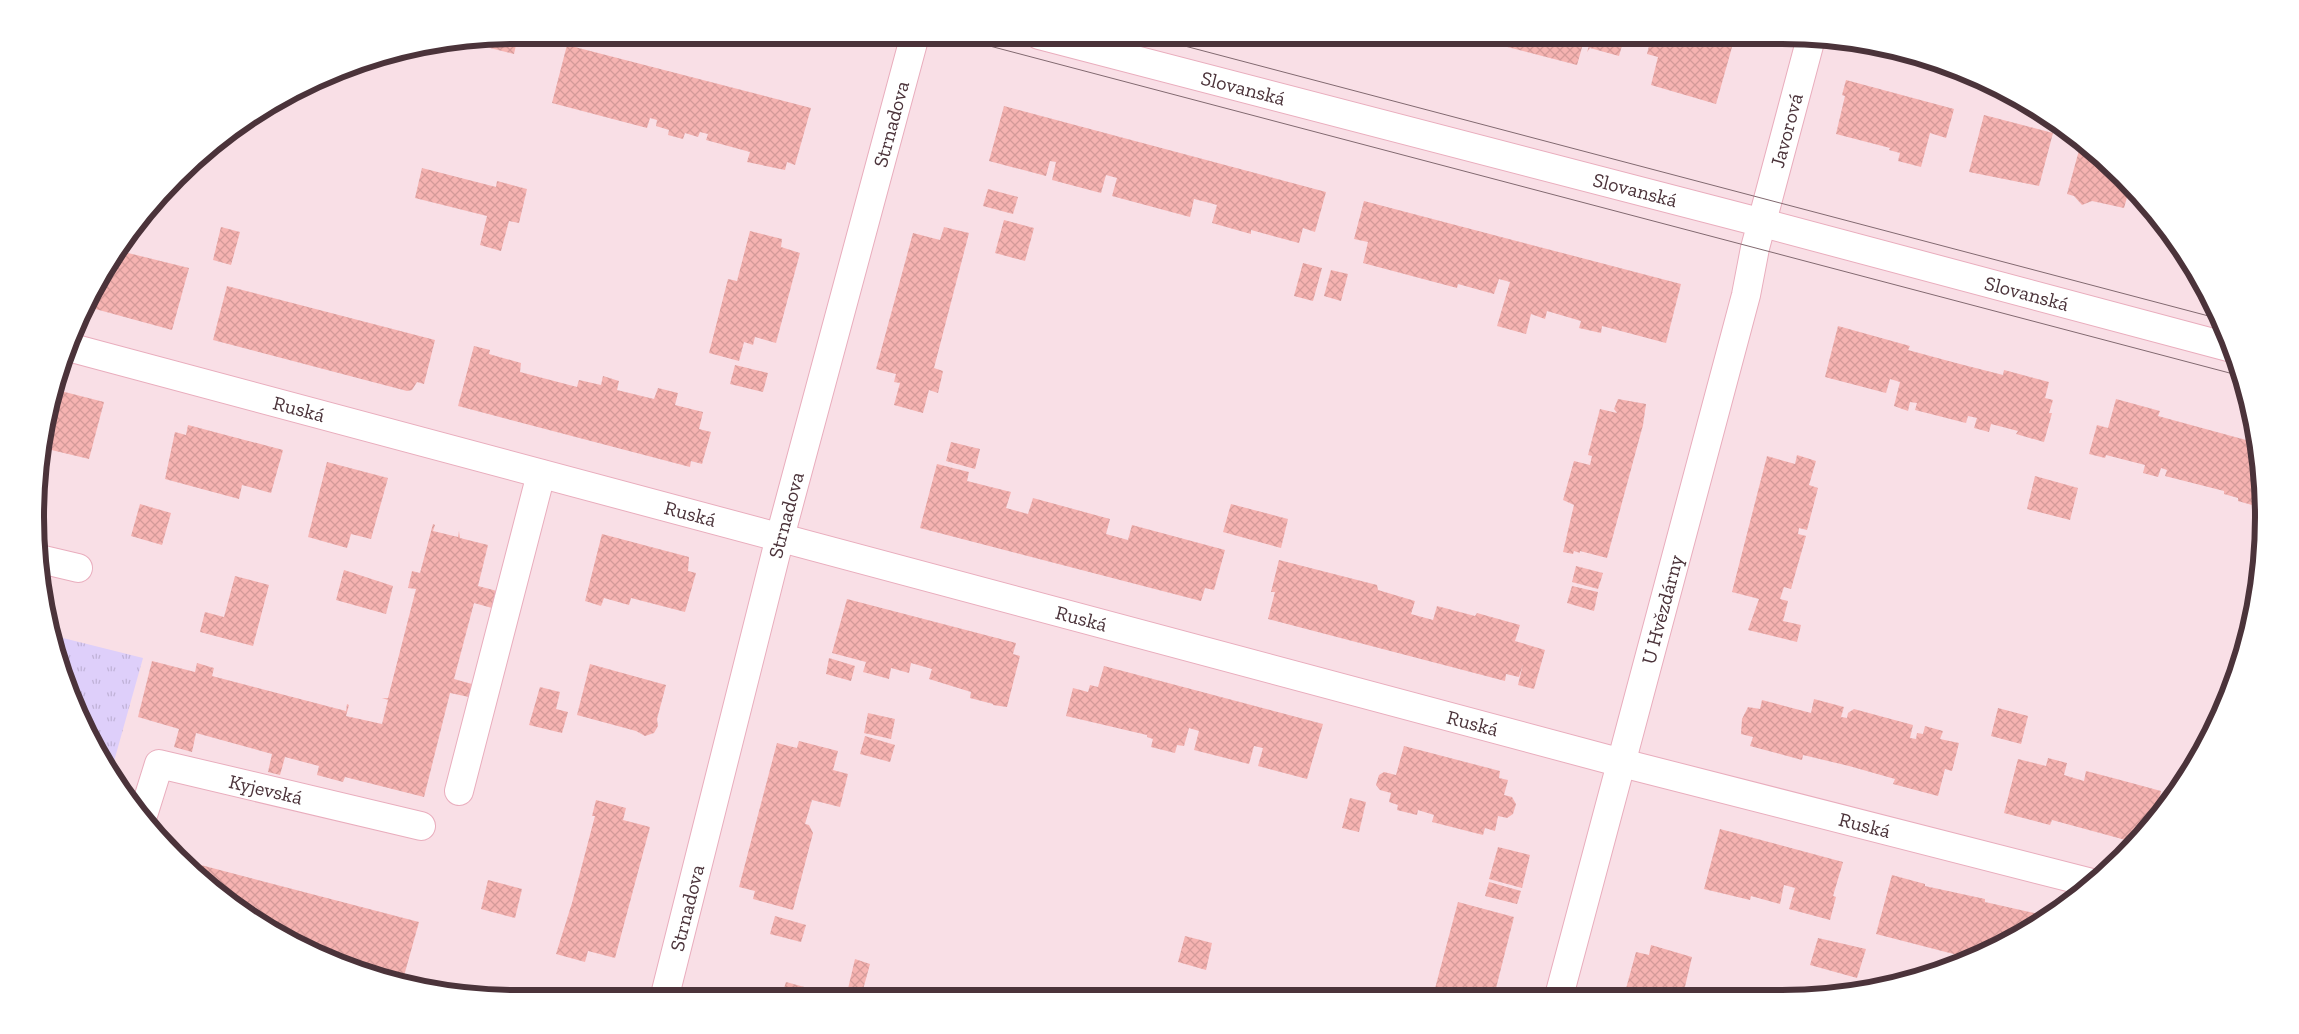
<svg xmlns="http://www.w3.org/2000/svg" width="2299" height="1034" font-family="'Zilla Slab',serif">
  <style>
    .grass { fill: url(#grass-tufts) }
    .building { fill: url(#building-cross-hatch) }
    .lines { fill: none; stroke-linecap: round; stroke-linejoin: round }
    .minor-casing { stroke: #e9adbd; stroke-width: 30 }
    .major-casing { stroke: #e9adbd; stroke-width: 30 }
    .minor { stroke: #fff; stroke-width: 28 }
    .major { stroke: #fff; stroke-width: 28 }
    .tram { stroke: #826970; stroke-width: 1 }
    .labels { text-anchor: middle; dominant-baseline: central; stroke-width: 4; stroke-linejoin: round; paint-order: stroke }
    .street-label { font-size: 20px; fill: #4b333a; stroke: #fff }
    .rim { fill: none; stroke: #4b333a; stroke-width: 6 }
  </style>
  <defs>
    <pattern id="grass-tufts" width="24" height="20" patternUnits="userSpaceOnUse" patternTransform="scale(1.25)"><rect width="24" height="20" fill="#decffa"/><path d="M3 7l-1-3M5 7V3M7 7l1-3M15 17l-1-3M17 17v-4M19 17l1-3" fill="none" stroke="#c0b2d7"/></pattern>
    <pattern id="building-cross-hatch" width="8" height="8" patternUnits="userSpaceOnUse" patternTransform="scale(1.25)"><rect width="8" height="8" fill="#f6b3b1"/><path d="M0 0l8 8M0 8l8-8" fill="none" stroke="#d49a99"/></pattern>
  </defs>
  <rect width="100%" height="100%" fill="#f9dfe6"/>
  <!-- grass -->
  <polygon class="grass" points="59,637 143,658 111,772 99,758 61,672 55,649"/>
  <!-- building -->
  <g class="building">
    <polygon points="516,35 518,36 514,54 478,45 479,41"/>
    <polygon points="1482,35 1625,35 1619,56 1590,48 1587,52 1589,46 1583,44 1577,65 1480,40"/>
    <polygon points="1661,35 1716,35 1734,40 1716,104 1651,85 1658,57 1647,54 1651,38 1659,40"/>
    <polygon points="567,45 811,108 795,165 787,162 785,170 747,162 750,152 706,140 708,134 700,132 698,137 685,133 683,139 668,135 669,130 656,126 657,120 650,118 647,128 552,103"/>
    <polygon points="1846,80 1954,109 1946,138 1930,133 1921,167 1898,161 1900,153 1889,150 1890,148 1836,134 1845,96 1842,95"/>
    <polygon points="1004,106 1326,192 1315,232 1303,228 1299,243 1251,230 1251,234 1212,223 1217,205 1206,202 1194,199 1190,217 1112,196 1117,178 1106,175 1101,193 1052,180 1056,162 1050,161 1046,176 989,161"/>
    <polygon points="1984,115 2053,133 2039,186 1969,172"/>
    <polygon points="2081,143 2123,176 2132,188 2130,187 2124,208 2092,201 2082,205 2074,196 2067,194"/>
    <polygon points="422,168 496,187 497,181 527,189 519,223 509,221 501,251 480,245 487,216 415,198"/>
    <polygon points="988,189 1018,197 1013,214 983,206"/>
    <polygon points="1364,201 1681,284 1666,343 1602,326 1601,333 1579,328 1581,321 1547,311 1545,319 1531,314 1526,334 1497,326 1510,282 1499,279 1494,294 1458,284 1457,288 1363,263 1368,242 1354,239"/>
    <polygon points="1004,220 1034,228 1025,261 995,253"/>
    <polygon points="221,227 240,232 231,265 213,260"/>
    <polygon points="944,227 969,233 934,368 943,371 938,393 929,390 923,413 894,405 900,383 894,382 896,374 876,369 913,233 940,240"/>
    <polygon points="750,231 782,239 781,247 800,253 776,343 755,337 753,345 744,342 739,361 709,353 728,279 737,281"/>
    <polygon points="120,251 189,268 172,330 88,307 100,276"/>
    <polygon points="1303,263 1322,268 1313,301 1294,296"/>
    <polygon points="1331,270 1348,274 1341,301 1324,296"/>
    <polygon points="227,286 435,340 424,384 417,382 412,390 407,391 213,340"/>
    <polygon points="1838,326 1910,346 1908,350 1956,363 2003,375 2004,370 2049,382 2045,398 2053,400 2049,413 2052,413 2044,442 2016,434 2018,431 1991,424 1989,432 1974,428 1977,418 1968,416 1966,423 1915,410 1917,403 1910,402 1908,411 1894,406 1900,382 1890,379 1886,393 1825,377"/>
    <polygon points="474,346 490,350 489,354 521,363 520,372 577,387 579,380 601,385 603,376 619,381 617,390 654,399 658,388 678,393 675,405 703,412 699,429 711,432 702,464 691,461 690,467 458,406"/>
    <polygon points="735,365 768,373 763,392 730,384"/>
    <polygon points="57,390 104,402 89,459 43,448 44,423"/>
    <polygon points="1618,399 1646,404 1643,425 1607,558 1580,551 1580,553 1574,551 1573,554 1563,552 1574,505 1563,500 1574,461 1590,465 1592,456 1588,455 1600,409 1617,413 1614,409"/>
    <polygon points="2116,399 2160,411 2158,416 2257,443 2263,503 2254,501 2252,505 2238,501 2238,498 2224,494 2224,491 2165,476 2167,470 2161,468 2158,477 2143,473 2145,465 2106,455 2105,458 2089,454 2097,425 2108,428"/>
    <polygon points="188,425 283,450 271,493 242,485 239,499 165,479 175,432 186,435"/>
    <polygon points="951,442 980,449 975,469 946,461"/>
    <polygon points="1797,455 1816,461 1809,485 1818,488 1807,530 1799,528 1798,534 1806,536 1791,589 1784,587 1780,599 1788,601 1783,621 1801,625 1797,642 1748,630 1759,599 1732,592 1767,456 1795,464"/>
    <polygon points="327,462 388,478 371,539 351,534 347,548 308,537"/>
    <polygon points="937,464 969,472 967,481 1011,492 1006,508 1028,514 1033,498 1110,519 1106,534 1128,540 1132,525 1225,550 1214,590 1205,588 1201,601 920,528"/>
    <polygon points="2035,476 2078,488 2070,520 2027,509"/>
    <polygon points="140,504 171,513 162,545 131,536"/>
    <polygon points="1231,504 1288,519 1281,548 1223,532"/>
    <polygon points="433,524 435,525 433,531 458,537 459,531 460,538 488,545 478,586 497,591 492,608 474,603 454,679 472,684 469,697 450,693 424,797 345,777 343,782 317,775 319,766 285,757 280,775 268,772 272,754 196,733 192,752 174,747 179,729 138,717 152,661 195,672 197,663 214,668 212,676 346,711 347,704 349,705 346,716 382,724 388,700 382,698 388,698 416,589 408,588 412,571 420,573"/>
    <polygon points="602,534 689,557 688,571 696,573 685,612 631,598 629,605 604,598 601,606 585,601"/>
    <polygon points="1279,560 1377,585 1378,590 1415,601 1411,614 1433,620 1437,606 1475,616 1477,613 1520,625 1515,641 1545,650 1534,689 1518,685 1523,664 1519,677 1506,674 1505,681 1268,619 1275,592 1271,592"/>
    <polygon points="1576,566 1603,573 1598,589 1572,582"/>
    <polygon points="344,570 393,586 386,614 336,600"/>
    <polygon points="235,576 269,585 253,646 200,632 205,612 224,617"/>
    <polygon points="1572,586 1598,592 1594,611 1567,603"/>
    <polygon points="847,599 1016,643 1013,654 1020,656 1007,707 993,705 993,704 970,698 971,692 929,679 932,669 911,663 909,673 891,668 889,679 863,672 866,662 832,653"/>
    <polygon points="829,658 855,666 851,681 826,674"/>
    <polygon points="590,664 666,685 657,719 658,726 654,733 645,736 636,731 577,715"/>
    <polygon points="1104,666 1323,724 1307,779 1258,766 1263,748 1254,746 1249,764 1194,750 1199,731 1189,728 1184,746 1177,745 1175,753 1151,747 1153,739 1147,737 1147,735 1066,716 1073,688 1088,692 1090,685 1098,687"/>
    <polygon points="540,687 560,692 556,709 568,712 562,733 529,725"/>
    <polygon points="1814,699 1844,707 1841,717 1847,718 1848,713 1854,709 1913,725 1910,738 1916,739 1917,733 1923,734 1925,726 1943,731 1940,739 1959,743 1952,771 1945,769 1938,796 1893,784 1895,779 1849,766 1803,755 1802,760 1750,746 1753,737 1741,734 1742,719 1748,707 1760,709 1762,700 1811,713"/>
    <polygon points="1998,708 2028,716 2021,744 1991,736"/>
    <polygon points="868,713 895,719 891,739 864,733"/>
    <polygon points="865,736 895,745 890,762 860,754"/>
    <polygon points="799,741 838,751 833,770 848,774 840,807 812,800 805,824 809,825 813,833 793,910 753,899 755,891 739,887 777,743 797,748"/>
    <polygon points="1404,746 1500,771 1499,778 1508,780 1504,795 1512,797 1516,804 1513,814 1507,818 1498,816 1495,831 1485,828 1483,835 1432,822 1434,815 1418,810 1417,815 1397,810 1398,805 1389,802 1391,793 1380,790 1376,785 1379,775 1384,772 1396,775"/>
    <polygon points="2048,758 2067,763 2064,775 2084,781 2086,771 2113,778 2161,791 2159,801 2168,803 2133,842 2052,820 2050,825 2004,813 2018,759 2046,766"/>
    <polygon points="1350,798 1366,802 1359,832 1342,828"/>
    <polygon points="596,800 626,808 623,820 650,827 615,958 588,951 585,962 556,954 572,903 595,816 592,816"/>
    <polygon points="1720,829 1843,862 1833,896 1836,897 1830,920 1789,909 1795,888 1784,885 1780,904 1751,896 1750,900 1704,889"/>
    <polygon points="1498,847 1530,855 1522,888 1489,879"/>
    <polygon points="197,864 419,922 402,983 333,962 199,880 195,874"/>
    <polygon points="1892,875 1925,884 1925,886 1985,899 1985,902 2047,916 1973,959 1876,934"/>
    <polygon points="488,880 522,889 515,918 481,909"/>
    <polygon points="1489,882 1521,891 1517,904 1485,896"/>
    <polygon points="1458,902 1514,917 1494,996 1433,996"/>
    <polygon points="775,916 806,925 801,942 770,934"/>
    <polygon points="1185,936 1212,943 1206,970 1178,962"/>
    <polygon points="1818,938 1866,949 1857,978 1810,965"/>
    <polygon points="1651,945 1692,957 1683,995 1624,996 1636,952 1649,955"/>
    <polygon points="855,959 870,964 861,997 847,993"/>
    <polygon points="786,982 819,991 818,998 781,998"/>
  </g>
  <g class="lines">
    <defs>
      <g id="minor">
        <path id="s1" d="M72,348L1622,763L2092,883"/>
        <polyline points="40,559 78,568"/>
        <polyline points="459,791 541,474"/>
        <path id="s2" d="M144,812L159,764L421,826"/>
        <path id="s3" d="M1559,996L1746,295L1755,248L1811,38"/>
        <path id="s4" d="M664,999L780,537L915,35"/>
      </g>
      <g id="major">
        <path id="s5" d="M1039,35L1763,223L2232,348"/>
      </g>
    </defs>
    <!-- minor casing -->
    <use href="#minor" class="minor-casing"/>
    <!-- major casing -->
    <use href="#major" class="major-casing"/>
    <!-- minor -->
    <use href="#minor" class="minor"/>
    <!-- major -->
    <use href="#major" class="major"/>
    <!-- tram -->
    <g class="tram">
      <polyline points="948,35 2241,376"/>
      <polyline points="1143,35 2220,319"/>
    </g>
  </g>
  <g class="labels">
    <!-- street labels -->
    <g class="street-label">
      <text stroke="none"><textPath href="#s5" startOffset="211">Slovanská</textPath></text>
      <text stroke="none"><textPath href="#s4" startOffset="904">Strnadova</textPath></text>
      <text stroke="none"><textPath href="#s3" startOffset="895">Javorová</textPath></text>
      <text stroke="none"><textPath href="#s5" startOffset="616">Slovanská</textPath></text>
      <text stroke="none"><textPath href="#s5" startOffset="1021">Slovanská</textPath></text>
      <text stroke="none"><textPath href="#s1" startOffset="235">Ruská</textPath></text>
      <text stroke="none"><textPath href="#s1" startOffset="640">Ruská</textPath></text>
      <text stroke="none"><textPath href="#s4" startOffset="499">Strnadova</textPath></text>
      <text stroke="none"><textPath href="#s3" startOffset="400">U Hvězdárny</textPath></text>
      <text stroke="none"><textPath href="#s1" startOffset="1045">Ruská</textPath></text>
      <text stroke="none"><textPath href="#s1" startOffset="1450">Ruská</textPath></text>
      <text stroke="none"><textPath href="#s2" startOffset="160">Kyjevská</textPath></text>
      <text stroke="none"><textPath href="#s1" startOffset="1855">Ruská</textPath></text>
      <text stroke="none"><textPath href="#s4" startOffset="94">Strnadova</textPath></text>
    </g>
  </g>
  <!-- crop -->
  <path d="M0 0H2299V1034H0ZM517 44H1782A473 473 0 0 1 2255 517V517A473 473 0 0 1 1782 990H517A473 473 0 0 1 44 517V517A473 473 0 0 1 517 44Z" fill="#fff" fill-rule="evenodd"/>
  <path class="rim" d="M517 44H1782A473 473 0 0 1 2255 517V517A473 473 0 0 1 1782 990H517A473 473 0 0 1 44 517V517A473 473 0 0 1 517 44Z"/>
</svg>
